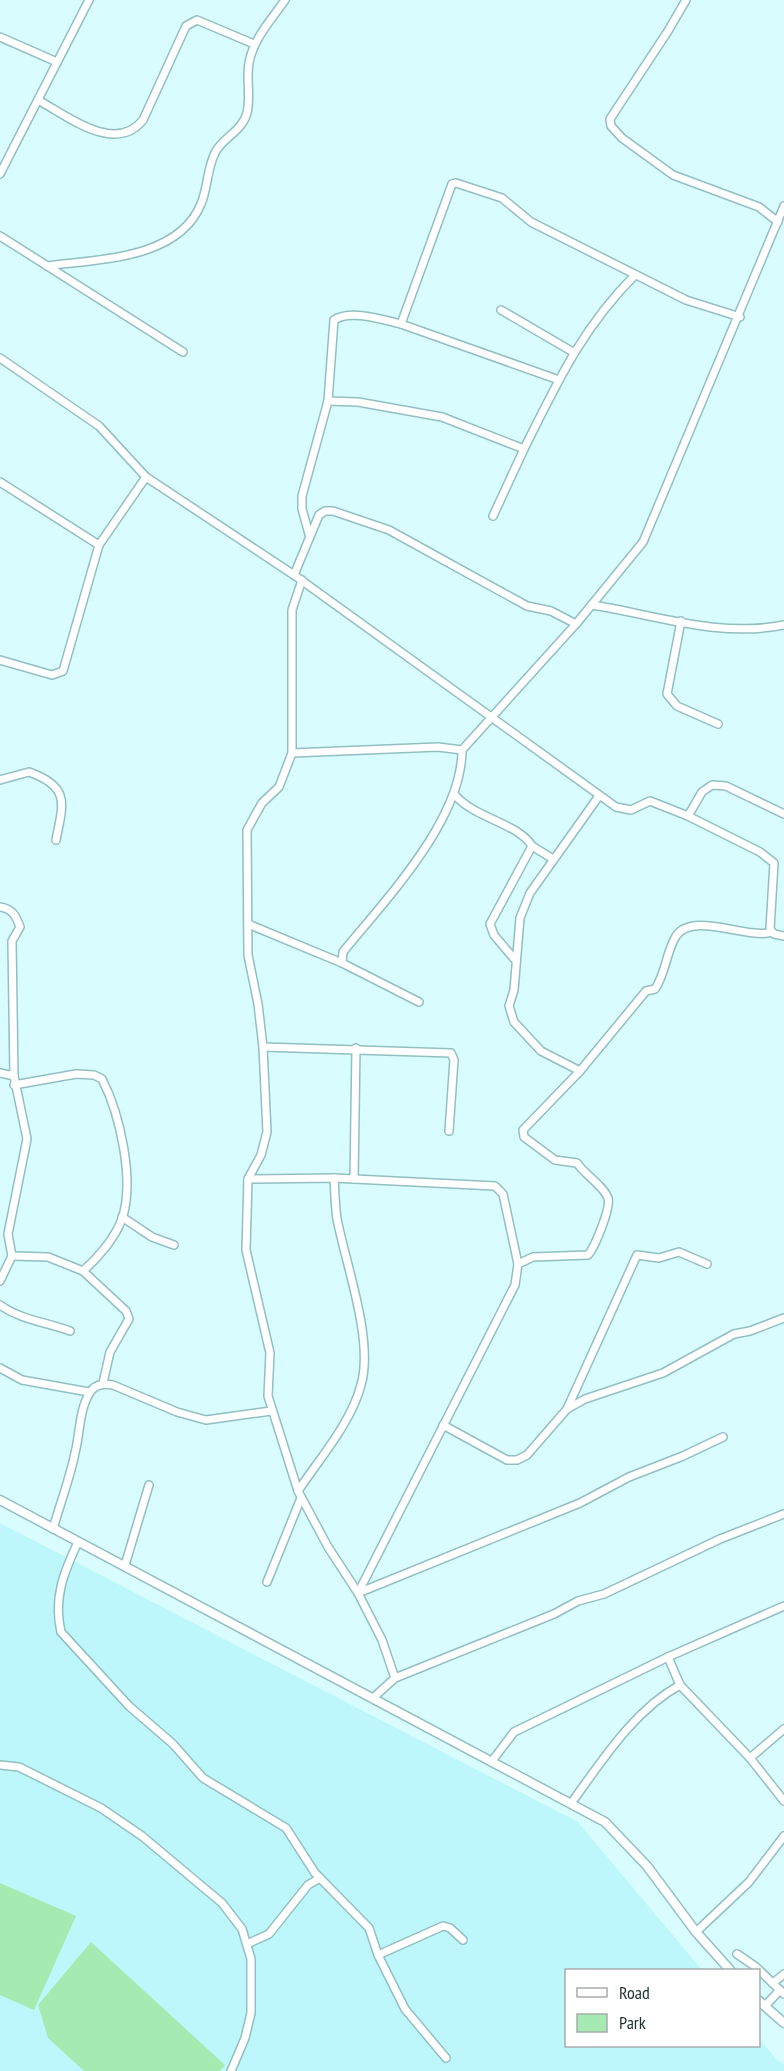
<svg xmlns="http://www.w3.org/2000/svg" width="784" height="2071" font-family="'PT Sans Narrow',sans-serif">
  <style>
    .built { fill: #bef7fb }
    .green { fill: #a5ebb1 }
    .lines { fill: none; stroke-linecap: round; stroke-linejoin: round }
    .minor-casing { stroke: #92bfc2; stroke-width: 10 }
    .tertiary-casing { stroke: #92bfc2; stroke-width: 11 }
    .minor { stroke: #fff; stroke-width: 7 }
    .tertiary { stroke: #fff; stroke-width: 8 }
  </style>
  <rect width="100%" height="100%" fill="#d8fcff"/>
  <!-- built -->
  <polygon class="built" points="0,1523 578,1822 702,1970 566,1970 566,2046 758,2046 759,2038 777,2060 784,2064 784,2071 0,2071"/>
  <!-- green -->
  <g class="green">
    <polygon points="0,1883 76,1916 34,2010 0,1995"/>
    <polygon points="91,1942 225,2065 220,2071 84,2071 48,2038 38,2005"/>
  </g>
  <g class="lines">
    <defs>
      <g id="minor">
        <polyline points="686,0 668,31 610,119 611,126 622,138 673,175 759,207 778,222"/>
        <polyline points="0,37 57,62"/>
        <path d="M38,100C66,115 115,155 143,120L186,26L197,20L254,44"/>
        <polyline points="0,174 89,0"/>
        <polyline points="0,236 183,352"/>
        <path d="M47,266C97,259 178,260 201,204C208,188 207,166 216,151C225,136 242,131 247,113C251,97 246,79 249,63C253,39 272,19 285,0"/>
        <polyline points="501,310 573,352"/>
        <polyline points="401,324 559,380"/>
        <polyline points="0,358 99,426 146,477 294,575 616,807 631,810 650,801 688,816 702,792 712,785 726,786 784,814"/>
        <path d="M328,401L358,402L442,417L524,449C557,383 582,328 635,275"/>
        <polyline points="0,482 99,545 146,477"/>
        <polyline points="493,516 524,449"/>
        <path d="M309,534L302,509V496L328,401L334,320C351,309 383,320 401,324L452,184L456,183L502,198L531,222L686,300L740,317"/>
        <polyline points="294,575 319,515 325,511 333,511 389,530 527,606 551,611 576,624"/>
        <polyline points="302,580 292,610 292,753 279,787 262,803 247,830 248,955 258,1004 263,1047 267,1132 261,1155 248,1179 246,1250 270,1353 268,1396 298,1491 328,1547 358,1593 382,1640 395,1678"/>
        <path d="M592,605C656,615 719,638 784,625"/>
        <polyline points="681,621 667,694 677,706 718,724"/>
        <polyline points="0,660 52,675 63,671 99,545"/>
        <polyline points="292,753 438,747 462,750 576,624 643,542 784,206"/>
        <path d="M0,780L29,772C71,787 63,804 56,840"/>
        <path d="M455,795C474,818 518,823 532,846L490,924L494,935L516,961"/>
        <polyline points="688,816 760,852 774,863 770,929 774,934 784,936"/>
        <polyline points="532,846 553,859"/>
        <path d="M0,907C13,909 16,916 20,927L12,941L14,1076L27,1139L8,1234L12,1256L0,1281"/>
        <polyline points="248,924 342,963"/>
        <path d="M419,1002L342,963L343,952C386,899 462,820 462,750"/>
        <polyline points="263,1047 451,1053 454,1060 449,1131"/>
        <polyline points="580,1071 541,1051 514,1022 509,1006 514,990 520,918 530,893 599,796"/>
        <polyline points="0,1073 14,1076"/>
        <path d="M14,1085L76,1074L94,1075L102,1079C120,1114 135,1181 122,1219C115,1238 98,1258 83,1271"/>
        <polyline points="248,1179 334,1178 495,1186 503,1194 518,1264 515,1285 358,1593"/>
        <polyline points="354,1179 356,1048"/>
        <polyline points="122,1217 152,1237 174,1245"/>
        <polyline points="12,1256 48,1257 83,1271 126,1311 129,1319 110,1352 103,1383"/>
        <path d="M518,1264L533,1257L588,1255C595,1247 611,1208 608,1198C603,1185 585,1175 577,1163L555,1160L524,1137L523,1130L580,1071L646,991L655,989C666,973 666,952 676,936C693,911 748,940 772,932"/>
        <path d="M0,1305C21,1320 46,1322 70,1331"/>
        <polyline points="0,1368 22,1380 89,1392"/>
        <polyline points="567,1409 637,1255 659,1258 679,1252 707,1264"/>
        <polyline points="443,1425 507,1460 517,1460 527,1455 567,1409 585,1399 663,1373 734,1334 750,1331 784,1318"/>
        <path d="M298,1491C320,1458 351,1423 361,1385C374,1341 346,1265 337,1219C335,1206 335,1192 334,1178"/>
        <path d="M53,1529C60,1504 70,1478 75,1453C80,1434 79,1411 89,1394C94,1384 103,1383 113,1385L177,1412L206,1420L271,1411"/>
        <path d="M78,1542C64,1572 53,1598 61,1632L129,1706L173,1744L203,1778L286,1828L315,1873L369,1928L378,1955L405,2009L446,2058"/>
        <polyline points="125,1565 149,1485"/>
        <polyline points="267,1582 301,1498"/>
        <polyline points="358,1593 580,1503 629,1477 683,1456 723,1437"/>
        <polyline points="668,1657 680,1685 750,1758 784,1801"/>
        <polyline points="373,1698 395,1678 554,1614 578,1601 604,1594 720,1539 784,1514"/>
        <polyline points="750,1758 784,1729"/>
        <polyline points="492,1761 514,1732 668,1657 784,1606"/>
        <polyline points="0,1765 19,1767 101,1808 142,1836 222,1903 242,1929 251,1959 251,2013 245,2038 231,2071"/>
        <path d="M572,1802C602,1761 634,1710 680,1685"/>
        <polyline points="696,1932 749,1882 784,1836"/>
        <polyline points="247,1944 269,1934 308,1885 320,1878"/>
        <polyline points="737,1954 756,1967 784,1994"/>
        <polyline points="378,1955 443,1926 450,1928 463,1940"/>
        <polyline points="773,1983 784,1974"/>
        <polyline points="765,2006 780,1990"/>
      </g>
      <g id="tertiary">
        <polyline points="0,1500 605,1822 647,1866 696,1932 730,1970"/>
        <polyline points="758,2000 784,2023"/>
      </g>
    </defs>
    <!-- minor casing -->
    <use href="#minor" class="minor-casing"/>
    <!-- tertiary casing -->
    <use href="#tertiary" class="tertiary-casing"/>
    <!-- minor -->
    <use href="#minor" class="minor"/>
    <!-- tertiary -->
    <use href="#tertiary" class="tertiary"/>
  </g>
  <!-- legend -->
  <rect x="565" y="1969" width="195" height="78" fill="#ffffff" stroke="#a5adad" stroke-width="1.5"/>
  <rect x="577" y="1988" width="30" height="9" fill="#ffffff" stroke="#a5adad" stroke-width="1.5"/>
  <text x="619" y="1999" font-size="18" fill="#1e3132">Road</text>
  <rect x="577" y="2014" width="30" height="18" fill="#a5ebb1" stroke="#a5adad" stroke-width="1.5"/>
  <text x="619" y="2029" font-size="18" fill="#1e3132">Park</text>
</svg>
